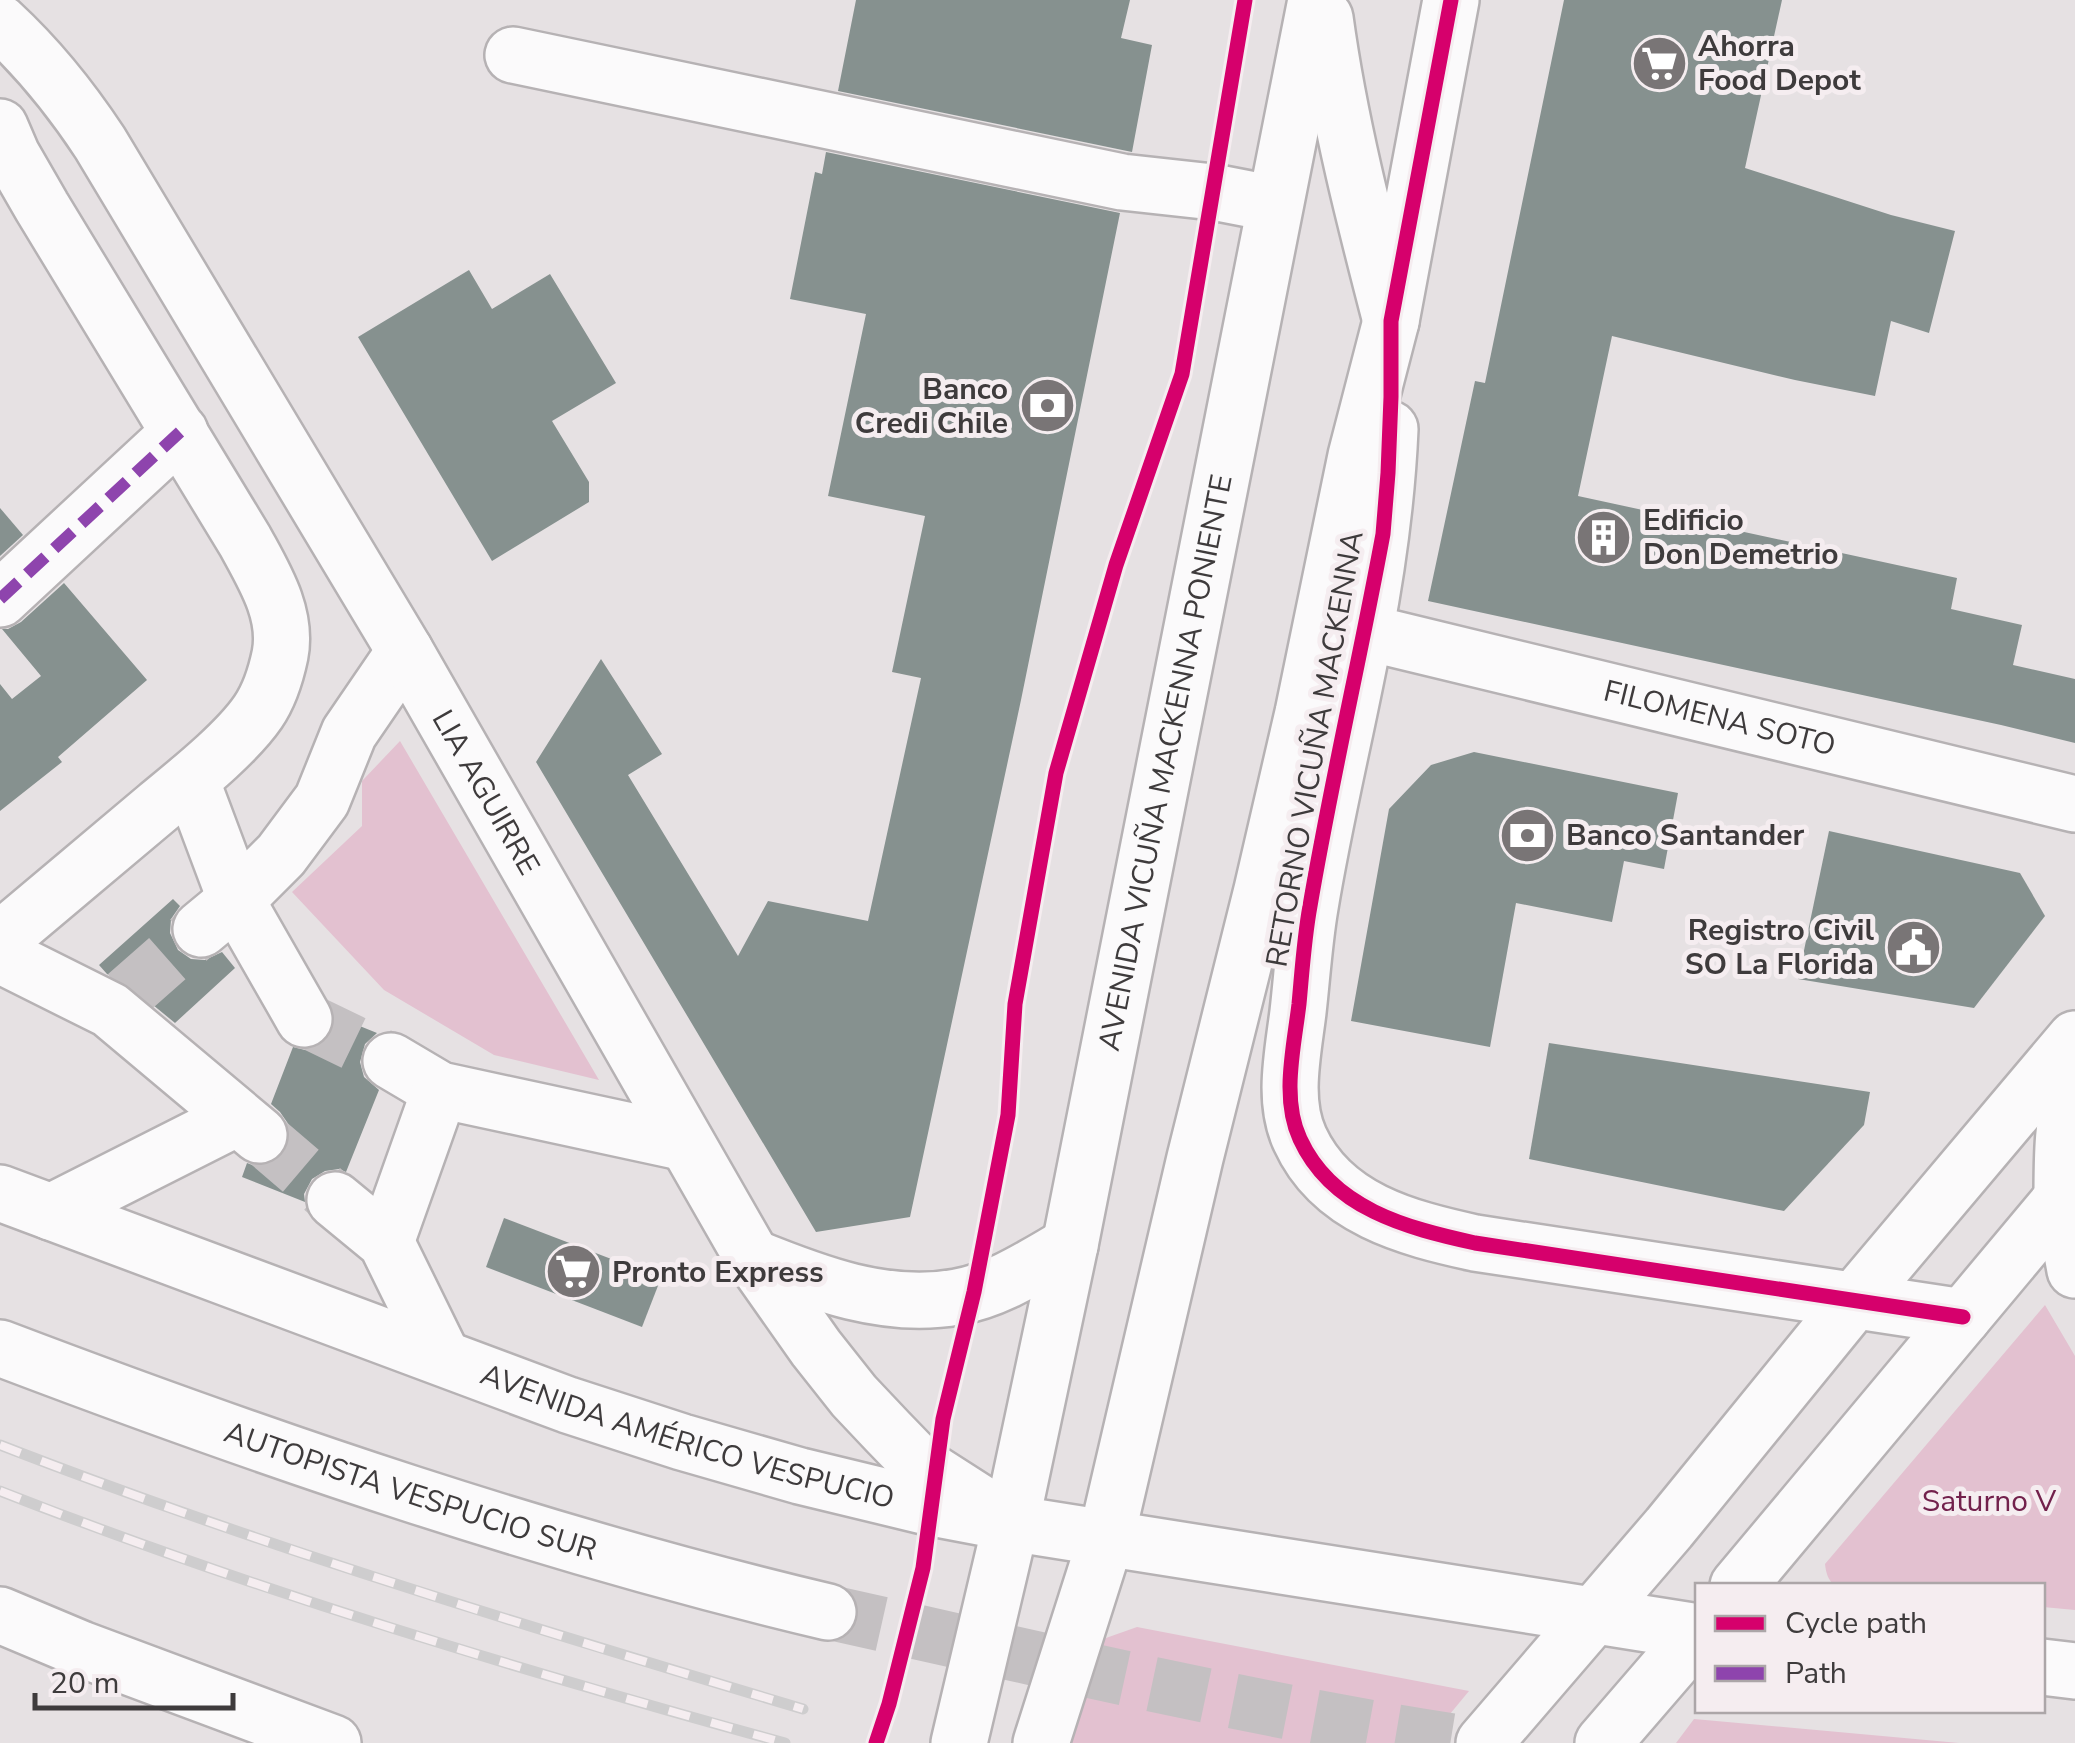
<svg xmlns="http://www.w3.org/2000/svg" width="2075" height="1743" font-family="'Nunito Sans',sans-serif">
  <style>
    .green { fill: #e3c1d0 }
    .building { fill: #86918f }
    .lines { fill: none; stroke-linecap: round; stroke-linejoin: round }
    .minor-tunnel { stroke: #c4c0c2; stroke-width: 55; stroke-dasharray: 55 28; stroke-linecap: butt }
    .highway-tunnel { stroke: #c4c0c2; stroke-width: 55; stroke-dasharray: 55 28; stroke-linecap: butt }
    .minor-casing { stroke: #b6b2b4; stroke-width: 60 }
    .major-casing { stroke: #b6b2b4; stroke-width: 60 }
    .highway-casing { stroke: #b6b2b4; stroke-width: 60 }
    .minor { stroke: #fbfafb; stroke-width: 55 }
    .major { stroke: #fbfafb; stroke-width: 55 }
    .highway { stroke: #fbfafb; stroke-width: 55 }
    .rail-casing { stroke: #cecdce; stroke-width: 11 }
    .rail { stroke: #f5edf0; stroke-width: 8; stroke-dasharray: 22; stroke-linecap: butt }
    .quiet { stroke: #8e44ad; stroke-width: 12; stroke-dasharray: 25 12; stroke-linecap: butt }
    .cycleway-casing { stroke: #f5edf0; stroke-width: 21 }
    .cycleway { stroke: #d6006c; stroke-width: 15 }
    .labels { text-anchor: middle; dominant-baseline: central; stroke-width: 10; stroke-linejoin: round; paint-order: stroke }
    .poi-label { font-size: 30px; font-weight: bold; fill: #3e3b3c; stroke: #f5edf0; text-anchor: start }
    .street-label { font-size: 30px; fill: #3e3b3c; stroke: #f5edf0 }
    .park-label { font-size: 30px; fill: #72214c; stroke: #f5edf0 }
  </style>
  <rect width="100%" height="100%" fill="#e6e1e3"/>
  <!-- green -->
  <g class="green">
    <polygon points="400,741 599,1080 494,1055 384,990 292,892 362,826 362,781"/>
    <path d="M2045,1305L2075,1356V1610L2043,1607L2042,1586H1835C1828,1580 1826,1573 1825,1564Z"/>
    <polygon points="1137,1627 1469,1691 1426,1743 1048,1743 1073,1675 1106,1638"/>
    <polygon points="1694,1719 1959,1743 1676,1743"/>
  </g>
  <!-- building -->
  <g class="building">
    <polygon points="856,0 1130,0 1121,38 1152,45 1132,152 838,91"/>
    <polygon points="1564,0 1782,0 1745,168 1891,215 1955,231 1929,333 1891,321 1875,396 1795,380 1612,336 1578,496 1957,578 1951,609 2022,625 2013,665 2075,679 2075,743 2001,725 1428,601 1475,381 1485,383"/>
    <polygon points="826,152 1120,213 1021,700 910,1217 816,1232 536,762 601,659 662,754 628,775 738,956 768,901 868,921 921,678 892,672 925,516 828,496 866,314 790,299 815,172 822,174"/>
    <polygon points="469,270 492,309 550,274 616,383 552,421 589,482 589,502 492,561 358,337"/>
    <polygon points="0,508 23,535 0,556"/>
    <polygon points="64,583 147,680 58,757 62,762 0,811 0,684 12,699 41,676 2,629 8,629 21,622"/>
    <polygon points="1474,752 1678,793 1664,869 1624,861 1612,922 1516,903 1490,1047 1351,1021 1389,809 1431,765"/>
    <polygon points="1829,831 2020,873 2045,916 1974,1008 1798,979"/>
    <polygon points="173,899 180,906 171,919 170,933 178,950 191,959 205,960 222,952 235,968 175,1023 130,986 107,974 99,965"/>
    <polygon points="335,1016 377,1033 365,1044 360,1062 364,1077 379,1090 346,1172 339,1169 325,1171 312,1179 304,1194 305,1202 242,1177 247,1163 255,1166 269,1165 283,1154 290,1139 289,1125 280,1112 271,1104 293,1047 305,1050 320,1046 331,1034"/>
    <polygon points="1549,1043 1870,1092 1864,1125 1784,1211 1529,1159"/>
    <polygon points="504,1218 661,1278 642,1327 486,1267"/>
  </g>
  <g class="lines">
    <!-- minor-tunnel -->
    <g class="minor-tunnel">
      <polyline points="126,995 201,929"/>
      <polyline points="304,1019 391,1061"/>
      <polyline points="259,1135 335,1200"/>
    </g>
    <!-- highway-tunnel -->
    <path class="highway-tunnel" d="M828,1612C1040,1659 1251,1710 1465,1743"/>
    <defs>
      <g id="minor">
        <polyline points="513,55 1122,182 1213,192 1275,204"/>
        <path d="M1390,429C1387,498 1378,564 1365,632C1348,724 1325,815 1310,907C1304,942 1302,977 1298,1012C1293,1053 1282,1101 1300,1139C1332,1209 1407,1228 1475,1243L1963,1317"/>
        <polyline points="0,599 180,432"/>
        <path id="s1" d="M1365,632L2075,804"/>
        <polyline points="191,780 236,900 304,1019"/>
        <polyline points="201,929 236,900 281,855 322,800 349,733 405,651"/>
        <polyline points="0,955 110,1010 259,1135"/>
        <polyline points="391,1061 440,1090 686,1143"/>
        <path d="M2062,1199C2062,1157 2062,1117 2075,1077"/>
        <polyline points="335,1200 386,1242 442,1356"/>
        <polyline points="51,1212 237,1118"/>
        <polyline points="386,1242 440,1090"/>
        <polyline points="1041,1743 1106,1539 1195,1158 1262,890 1303,713 1356,456 1391,321 1451,0"/>
        <polyline points="1484,1743 1669,1528 1854,1301 2075,1039"/>
      </g>
      <g id="major">
        <path d="M1325,18C1339,121 1365,221 1391,321"/>
        <path id="s2" d="M0,23C39,59 71,99 100,143L405,651L752,1257L816,1348L854,1396L888,1432L919,1464L1011,1523"/>
        <path d="M0,127L12,155L42,207L245,541C264,576 288,614 280,655C276,674 269,696 258,712C236,744 188,782 158,807C105,851 53,896 0,940"/>
        <path id="s3" d="M0,1193L568,1405L682,1442L800,1476L932,1508L1011,1523L1698,1632"/>
        <polyline points="2062,1199 2075,1270"/>
        <path d="M752,1257C816,1283 886,1310 957,1297C998,1290 1035,1265 1070,1245"/>
        <polyline points="1738,1586 2075,1183"/>
        <polyline points="2042,1667 2075,1671"/>
        <path id="s4" d="M959,1743L1011,1523L1070,1245L1316,0"/>
        <polyline points="1603,1743 1698,1633"/>
      </g>
      <g id="highway">
        <path id="s5" d="M0,1348C271,1451 546,1545 828,1612"/>
        <polyline points="0,1615 81,1649 333,1743"/>
      </g>
    </defs>
    <!-- minor casing -->
    <use href="#minor" class="minor-casing"/>
    <!-- major casing -->
    <use href="#major" class="major-casing"/>
    <!-- highway casing -->
    <use href="#highway" class="highway-casing"/>
    <!-- minor -->
    <use href="#minor" class="minor"/>
    <!-- major -->
    <use href="#major" class="major"/>
    <!-- highway -->
    <use href="#highway" class="highway"/>
    <defs>
      <g id="rail">
        <path d="M0,1445C263,1547 533,1628 803,1709"/>
        <path d="M0,1491C256,1591 520,1670 785,1743"/>
      </g>
    </defs>
    <!-- rail casing -->
    <use href="#rail" class="rail-casing"/>
    <!-- rail -->
    <use href="#rail" class="rail"/>
    <!-- quiet -->
    <polyline class="quiet" points="0,599 180,432"/>
    <defs>
      <g id="cycleway">
        <path d="M1451,0L1391,321V397L1388,473L1383,534C1360,659 1331,782 1310,906C1304,939 1302,972 1299,1004C1294,1047 1281,1098 1300,1139C1332,1209 1407,1228 1475,1243L1963,1317"/>
        <polyline points="876,1743 889,1704 923,1568 943,1419 974,1292 1008,1115 1015,1004 1056,773 1116,565 1182,374 1245,0"/>
      </g>
    </defs>
    <!-- cycleway casing -->
    <use href="#cycleway" class="cycleway-casing"/>
    <!-- cycleway -->
    <use href="#cycleway" class="cycleway"/>
  </g>
  <!-- icons -->
  <defs>
    <symbol id="supermarket-disc" viewBox="-11 -11 22 22"><circle r="9.5" fill="#797576" stroke="#f5edf0"/><path d="M-6-5.5h2.5l.6 2H6L4.5 2H-2.5L-4.4-4H-6ZM-1.5 3.2a1.3 1.3 0 1 0 .1 0ZM3 3.2a1.3 1.3 0 1 0 .1 0Z" fill="#fff"/></symbol>
    <symbol id="bank-disc" viewBox="-11 -11 22 22"><circle r="9.5" fill="#797576" stroke="#f5edf0"/><path d="M-6-4H6V4H-6ZM0-2.3a2.3 2.3 0 1 0 0 4.6a2.3 2.3 0 1 0 0-4.6Z" fill="#fff"/></symbol>
    <symbol id="building-disc" viewBox="-11 -11 22 22"><circle r="9.5" fill="#797576" stroke="#f5edf0"/><path d="M-4-6H4V6H1V3H-1V6H-4ZM-2.5-4.3h1.7v1.8h-1.7ZM.8-4.3h1.7v1.8H.8ZM-2.5-1h1.7V.8h-1.7ZM.8-1h1.7V.8H.8Z" fill="#fff"/></symbol>
    <symbol id="civic-disc" viewBox="-11 -11 22 22"><circle r="9.5" fill="#797576" stroke="#f5edf0"/><path d="M-.6-6.5H3V-4.5H.6V-3L4-1V1h2V6H-6V1h2V-1L-.6-3ZM-1.2 2.5V6h2.4V2.5Z" fill="#fff"/></symbol>
  </defs>
  <g fill-rule="evenodd">
    <use href="#supermarket-disc" x="1628" y="32" width="63" height="63"/>
    <use href="#bank-disc" x="1016" y="374" width="63" height="63"/>
    <use href="#building-disc" x="1572" y="506" width="63" height="63"/>
    <use href="#bank-disc" x="1496" y="804" width="63" height="63"/>
    <use href="#civic-disc" x="1882" y="916" width="63" height="63"/>
    <use href="#supermarket-disc" x="542" y="1240" width="63" height="63"/>
  </g>
  <g class="labels">
    <!-- poi labels -->
    <g class="poi-label">
      <text x="1698" y="46">Ahorra<tspan x="1698" dy="34">Food Depot</tspan></text>
      <text x="1008" y="389" text-anchor="end">Banco<tspan x="1008" dy="34">Credi Chile</tspan></text>
      <text x="1643" y="520">Edificio<tspan x="1643" dy="34">Don Demetrio</tspan></text>
      <text x="1566" y="835">Banco Santander</text>
      <text x="1874" y="930" text-anchor="end">Registro Civil<tspan x="1874" dy="34">SO La Florida</tspan></text>
      <text x="612" y="1272">Pronto Express</text>
    </g>
    <!-- street labels -->
    <g class="street-label">
      <text stroke="none"><textPath href="#s1" startOffset="365">FILOMENA SOTO</textPath></text>
      <text transform="translate(1315 749) rotate(-80)">RETORNO VICUÑA MACKENNA</text>
      <text stroke="none"><textPath href="#s4" startOffset="1002">AVENIDA VICUÑA MACKENNA PONIENTE</textPath></text>
      <text stroke="none"><textPath href="#s2" startOffset="912">LIA AGUIRRE</textPath></text>
      <text stroke="none"><textPath href="#s3" startOffset="730">AVENIDA AMÉRICO VESPUCIO</textPath></text>
      <text stroke="none"><textPath href="#s5" startOffset="435">AUTOPISTA VESPUCIO SUR</textPath></text>
    </g>
    <!-- park labels -->
    <g class="park-label">
      <text x="1989" y="1501">Saturno V</text>
    </g>
  </g>
  <!-- legend -->
  <rect x="1695" y="1583" width="350" height="130" fill="#f5edf0" stroke="#aca6a8" stroke-width="2.5"/>
  <rect x="1715" y="1616" width="50" height="15" fill="#d6006c" stroke="#aca6a8" stroke-width="2.5"/>
  <text x="1785" y="1633" font-size="30" fill="#3e3b3c">Cycle path</text>
  <rect x="1715" y="1666" width="50" height="15" fill="#8e44ad" stroke="#aca6a8" stroke-width="2.5"/>
  <text x="1785" y="1683" font-size="30" fill="#3e3b3c">Path</text>
  <!-- scale -->
  <path d="M35 1693v15h198v-15" fill="none" stroke="#3e3b3c" stroke-width="5"/>
  <text x="50" y="1693" font-size="30" fill="#3e3b3c" stroke="#f5edf0" stroke-width="8" paint-order="stroke">20 m</text>
</svg>
